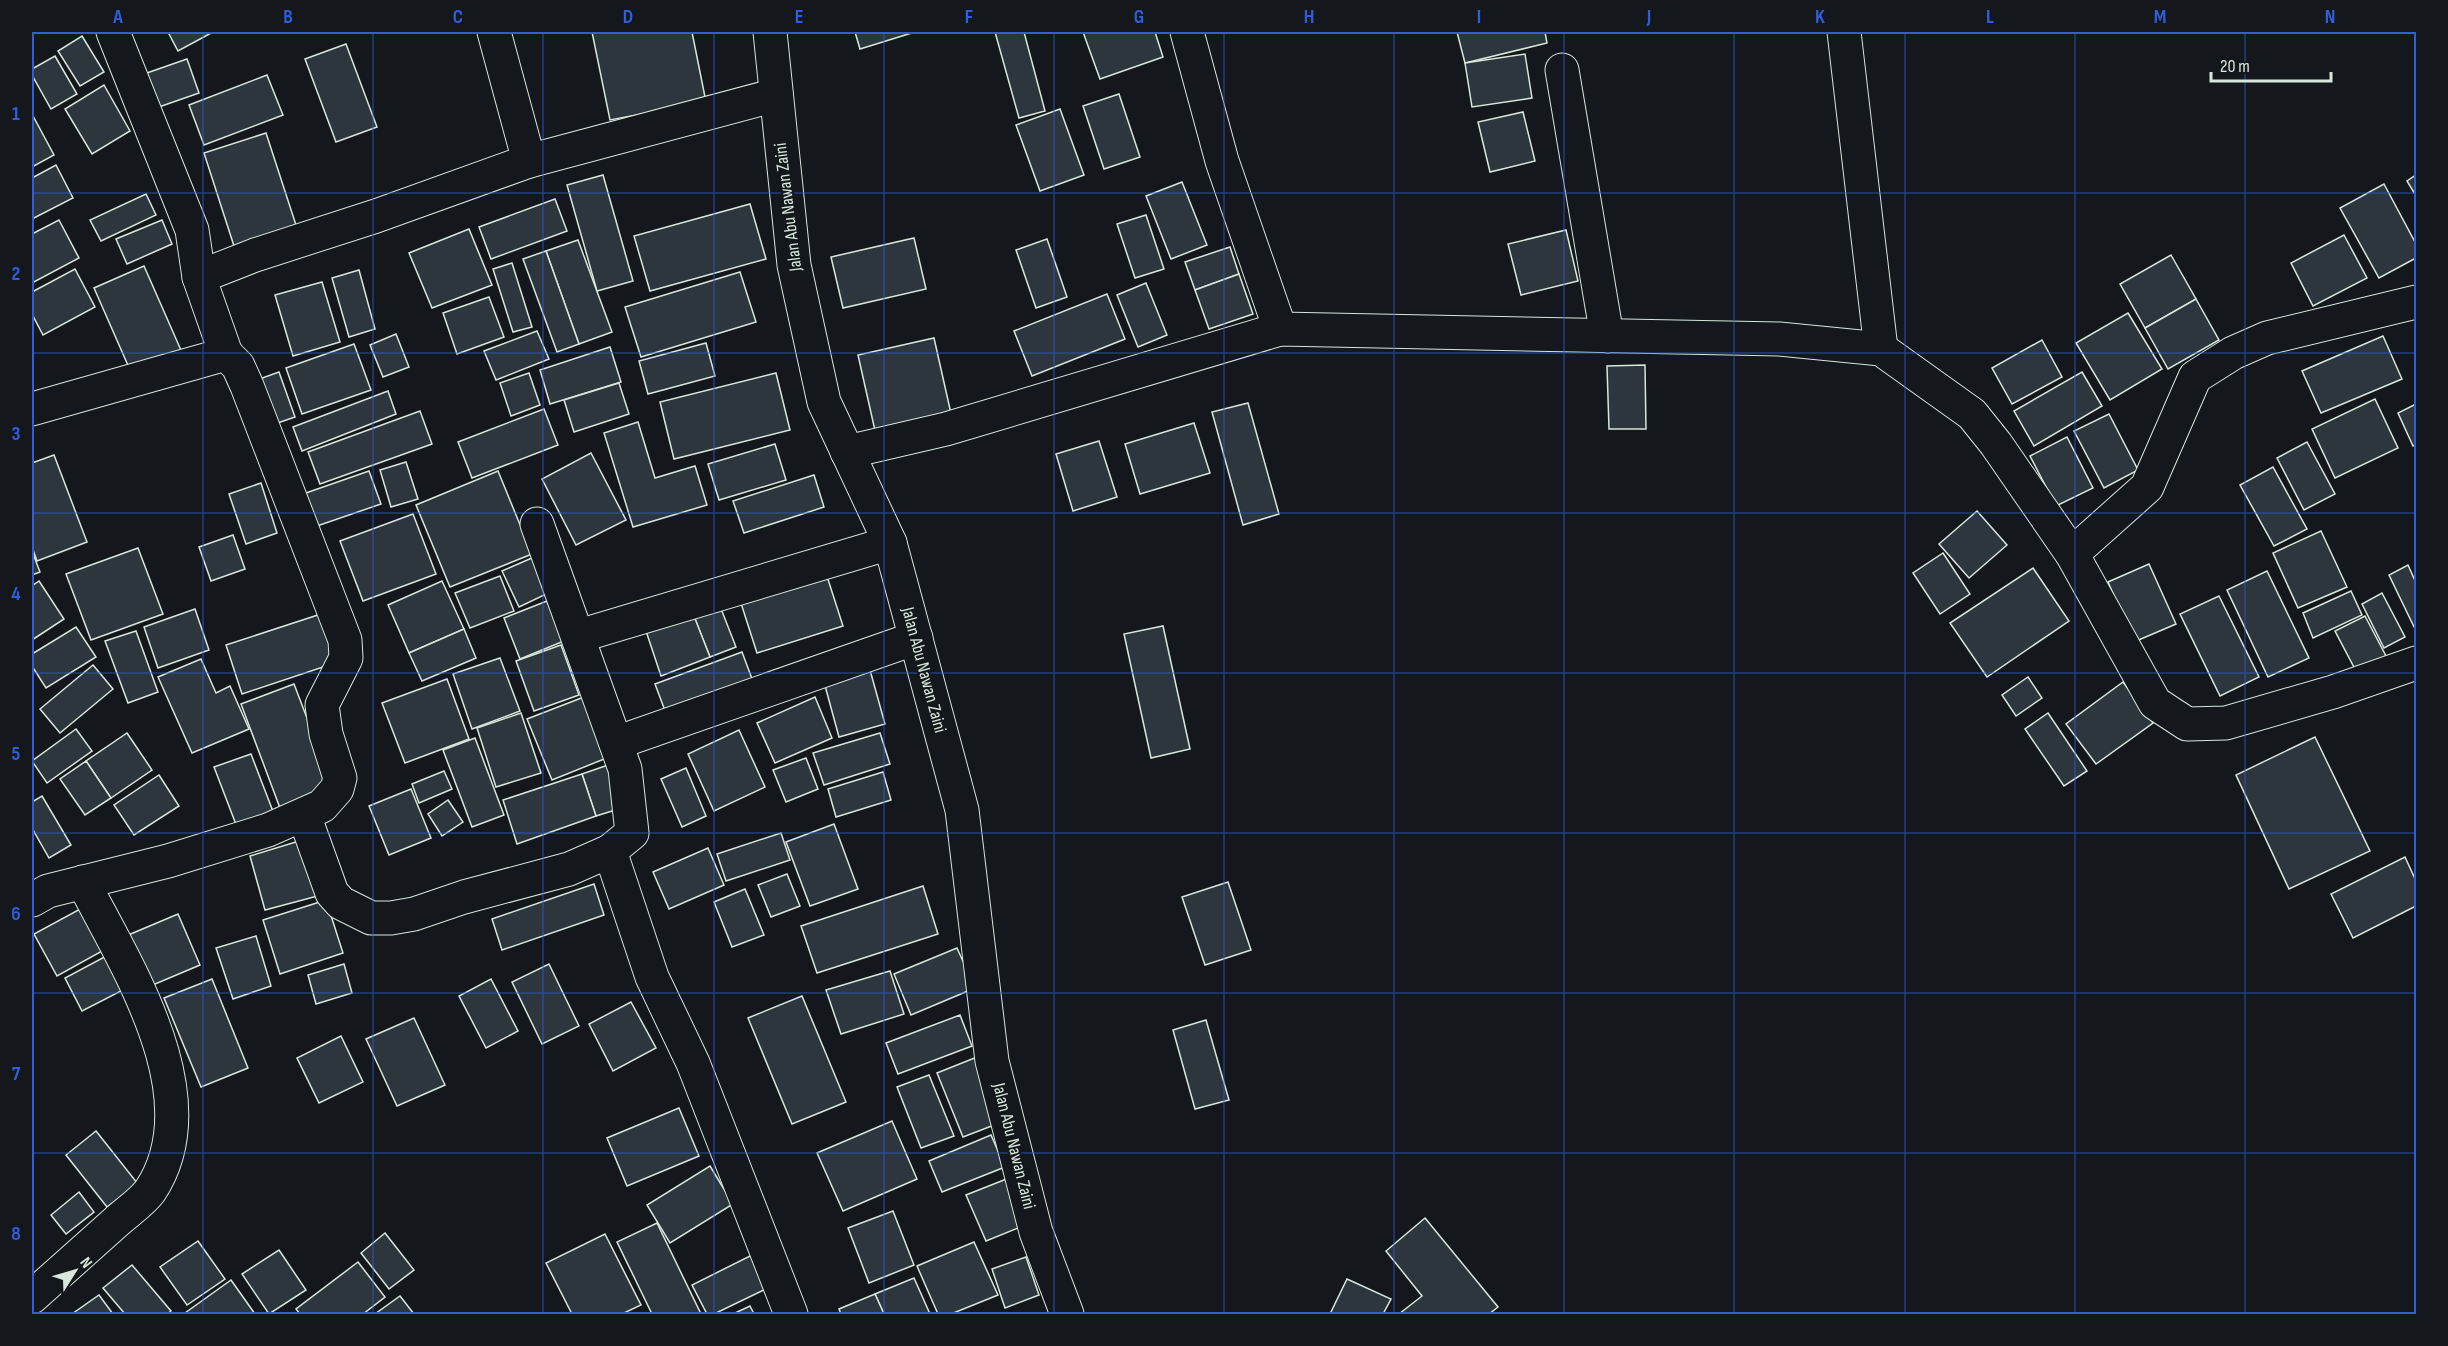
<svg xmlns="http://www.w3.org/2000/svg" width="2448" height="1346" font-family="'Sofia Sans Condensed',sans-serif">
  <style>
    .building { fill: #2c363c; stroke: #d8e6dc; stroke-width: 1.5 }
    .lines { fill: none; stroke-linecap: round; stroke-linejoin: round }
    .minor-casing { stroke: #d8e6dc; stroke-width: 35 }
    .minor { stroke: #14181c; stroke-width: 33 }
    .grid { fill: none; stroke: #305dd8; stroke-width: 1.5; stroke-opacity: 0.55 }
    .labels { text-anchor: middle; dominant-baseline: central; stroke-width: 4.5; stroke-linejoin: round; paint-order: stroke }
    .street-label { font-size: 18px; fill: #d8e6dc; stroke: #14181c }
    .neatline { fill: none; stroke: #305dd8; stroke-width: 2 }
    .grid-label { font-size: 20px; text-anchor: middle; font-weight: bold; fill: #305dd8 }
  </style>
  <rect width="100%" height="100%" fill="#14181c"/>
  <!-- building -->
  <g class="building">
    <polygon points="168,32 213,32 178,51"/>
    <polygon points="592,32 692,32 706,102 610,120"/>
    <polygon points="855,32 915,32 860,49"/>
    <polygon points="995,32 1024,32 1045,111 1019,118"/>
    <polygon points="1083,32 1155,32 1163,57 1100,79"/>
    <polygon points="1457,32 1545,32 1547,43 1465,63"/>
    <polygon points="82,36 104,72 80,86 58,51"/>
    <polygon points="346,44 377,127 336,142 305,59"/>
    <polygon points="1525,54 1532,98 1472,107 1465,63"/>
    <polygon points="55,56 77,94 51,109 32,75 32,69"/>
    <polygon points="187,59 199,93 156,108 144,74"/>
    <polygon points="267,75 283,115 204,145 189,105"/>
    <polygon points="104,85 130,131 92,154 65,109"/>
    <polygon points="1119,94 1140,157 1104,169 1083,106"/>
    <polygon points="1060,109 1084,175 1040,191 1016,125"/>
    <polygon points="1523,112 1535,161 1490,172 1478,122"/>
    <polygon points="32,114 54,155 32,167"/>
    <polygon points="266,133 296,225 234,246 204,153"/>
    <polygon points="56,165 73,198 32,219 32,178"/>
    <polygon points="603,175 633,281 597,291 567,185"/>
    <polygon points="2416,175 2416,196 2407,181"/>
    <polygon points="1182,182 1207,245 1171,259 1146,196"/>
    <polygon points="2384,184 2416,244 2416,258 2379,278 2340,208"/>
    <polygon points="146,194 156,215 101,241 90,220"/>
    <polygon points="555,199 567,231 491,259 479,227"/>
    <polygon points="750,204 766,259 650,291 634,236"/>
    <polygon points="1146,215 1164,269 1135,278 1117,224"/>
    <polygon points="59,220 79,258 32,283 32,234"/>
    <polygon points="162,220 172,244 127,264 116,239"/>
    <polygon points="469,229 492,285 432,308 409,253"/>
    <polygon points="1566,230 1578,281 1521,295 1508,244"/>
    <polygon points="2344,235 2367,278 2313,306 2291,263"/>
    <polygon points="914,238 926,289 843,308 831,257"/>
    <polygon points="1047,239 1067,297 1036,308 1016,250"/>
    <polygon points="578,240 612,332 579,344 546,251"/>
    <polygon points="1230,247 1239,274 1195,290 1185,262"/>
    <polygon points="546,251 579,344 557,352 523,259"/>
    <polygon points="2171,255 2196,299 2145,328 2120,284"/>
    <polygon points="512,263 532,327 513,332 493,269"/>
    <polygon points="144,266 184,357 134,379 94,288"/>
    <polygon points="75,269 95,307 43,335 32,314 32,292"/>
    <polygon points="359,270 375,329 349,337 332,278"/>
    <polygon points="740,272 756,322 641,357 625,307"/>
    <polygon points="1239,274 1253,314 1209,329 1195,290"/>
    <polygon points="322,282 340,342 293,356 275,295"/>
    <polygon points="1146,283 1167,335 1138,347 1117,295"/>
    <polygon points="1107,294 1125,339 1032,376 1014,331"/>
    <polygon points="489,297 504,337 457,354 443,313"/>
    <polygon points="2196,299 2219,340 2168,369 2145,328"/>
    <polygon points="2128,313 2162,369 2110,400 2076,343"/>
    <polygon points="537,331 549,359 496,380 484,351"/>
    <polygon points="396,334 409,367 383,377 370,345"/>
    <polygon points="2383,336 2402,379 2321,413 2302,371"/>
    <polygon points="934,338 952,418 876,435 858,355"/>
    <polygon points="2042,340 2062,377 2012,404 1992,368"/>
    <polygon points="706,343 715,376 648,394 639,361"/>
    <polygon points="354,344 371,390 302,414 286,368"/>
    <polygon points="610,347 621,382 550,404 540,370"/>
    <polygon points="1645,365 1646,429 1609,429 1607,366"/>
    <polygon points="279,372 295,417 266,427 251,382"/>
    <polygon points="2082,372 2102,406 2034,446 2014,411"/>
    <polygon points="529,373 540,405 511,416 500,383"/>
    <polygon points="776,373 790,430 674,459 660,402"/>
    <polygon points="619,383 629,414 574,432 564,400"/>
    <polygon points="388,391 396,414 302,451 293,427"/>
    <polygon points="2375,399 2398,448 2335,478 2312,429"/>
    <polygon points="1248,403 1279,514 1243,525 1212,412"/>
    <polygon points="2416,404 2416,444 2413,446 2398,413"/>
    <polygon points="544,409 558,445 472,478 458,442"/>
    <polygon points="420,411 432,444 320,484 308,452"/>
    <polygon points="2109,414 2138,470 2104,488 2074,431"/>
    <polygon points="638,422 655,478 695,466 707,505 633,527 604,433"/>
    <polygon points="1194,423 1210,473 1140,494 1125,444"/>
    <polygon points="2067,437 2093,488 2056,506 2030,456"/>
    <polygon points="1099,441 1117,497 1073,511 1056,454"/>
    <polygon points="2307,442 2335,494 2304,510 2277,458"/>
    <polygon points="775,444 786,480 719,500 708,464"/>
    <polygon points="591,453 626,520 576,545 542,479"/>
    <polygon points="54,455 87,542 37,561 32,547 32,463"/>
    <polygon points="406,462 418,499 391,507 380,470"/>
    <polygon points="2273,467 2307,529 2274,546 2240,485"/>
    <polygon points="369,471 381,504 314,527 303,494"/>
    <polygon points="498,471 532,554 450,587 416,505"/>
    <polygon points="814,475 824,507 744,533 733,501"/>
    <polygon points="261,483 277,533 246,544 229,494"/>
    <polygon points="1977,511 2007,545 1969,578 1939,544"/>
    <polygon points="413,514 436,574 363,601 340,541"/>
    <polygon points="2321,531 2347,587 2298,608 2273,553"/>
    <polygon points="233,535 245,569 211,581 199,547"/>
    <polygon points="138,548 163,614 91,640 66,574"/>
    <polygon points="32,551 40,572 32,575"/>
    <polygon points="1943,553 1970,594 1940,614 1913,573"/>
    <polygon points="541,554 557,589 519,607 502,571"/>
    <polygon points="2149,564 2176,624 2134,642 2108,582"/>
    <polygon points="2408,565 2416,583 2416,631 2389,575"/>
    <polygon points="2033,568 2069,621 1987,677 1950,623"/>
    <polygon points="825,570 843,626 757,653 739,597"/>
    <polygon points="2267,571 2309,658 2268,677 2227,590"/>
    <polygon points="500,576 514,611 470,628 455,593"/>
    <polygon points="39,581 64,619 32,640 32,586"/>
    <polygon points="442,581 464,629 409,653 388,605"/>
    <polygon points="2351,591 2362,615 2313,638 2303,613"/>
    <polygon points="2382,593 2405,637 2384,648 2362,604"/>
    <polygon points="2219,596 2259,677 2220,696 2180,614"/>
    <polygon points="547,601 564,641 520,659 504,618"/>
    <polygon points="718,601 736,647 710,657 692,611"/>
    <polygon points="195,609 209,650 158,668 144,627"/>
    <polygon points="692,611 710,657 661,676 645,628"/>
    <polygon points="327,612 344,660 242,694 226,645"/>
    <polygon points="2365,616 2386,656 2356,671 2335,631"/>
    <polygon points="1163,626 1190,749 1151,758 1124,634"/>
    <polygon points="76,627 96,657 46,688 32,666 32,654"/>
    <polygon points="464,629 476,658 422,681 409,653"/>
    <polygon points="136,631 158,692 128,703 105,641"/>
    <polygon points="561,645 579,695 534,711 516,661"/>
    <polygon points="742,652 754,684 667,716 655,684"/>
    <polygon points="500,658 520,711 472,729 453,674"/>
    <polygon points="201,659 216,693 230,686 249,729 192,753 158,677"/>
    <polygon points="93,665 113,689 60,733 40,709"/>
    <polygon points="870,670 885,724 839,737 824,682"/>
    <polygon points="2028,677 2042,698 2016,716 2002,695"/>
    <polygon points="447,679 469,739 405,763 382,703"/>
    <polygon points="2123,682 2153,723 2096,764 2066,724"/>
    <polygon points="294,684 334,789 280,808 241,704"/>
    <polygon points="589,695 614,755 552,780 527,719"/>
    <polygon points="815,697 832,738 775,763 757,723"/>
    <polygon points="521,713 541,773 496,787 477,728"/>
    <polygon points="2048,713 2087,771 2064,786 2025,729"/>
    <polygon points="76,729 92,751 47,783 32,761"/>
    <polygon points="739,730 765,787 714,811 688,754"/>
    <polygon points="127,733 152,770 111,798 86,761"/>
    <polygon points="880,733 890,764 824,785 813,753"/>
    <polygon points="2315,737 2370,851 2289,889 2236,775"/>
    <polygon points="475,738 504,815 472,827 443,750"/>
    <polygon points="251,754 274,814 237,827 214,767"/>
    <polygon points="806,758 818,789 786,802 773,770"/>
    <polygon points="86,761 111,798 85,815 60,779"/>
    <polygon points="611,764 625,807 596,816 582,774"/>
    <polygon points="686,768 706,816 682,827 661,779"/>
    <polygon points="444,771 452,789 419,803 412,784"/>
    <polygon points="883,772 891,800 836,817 828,789"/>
    <polygon points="582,774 596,816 517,844 503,800"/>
    <polygon points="159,775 179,806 134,835 114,805"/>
    <polygon points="411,789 431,838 389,855 369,806"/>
    <polygon points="42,796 71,845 49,858 32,828 32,802"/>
    <polygon points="448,800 463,822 442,836 428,814"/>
    <polygon points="834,824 858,889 810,906 786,842"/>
    <polygon points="781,833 790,860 726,881 717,854"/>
    <polygon points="309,838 325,894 265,910 250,856"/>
    <polygon points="708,848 724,885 669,909 653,872"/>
    <polygon points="2405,857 2416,881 2416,906 2353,938 2331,894"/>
    <polygon points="787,874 800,906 771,917 758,885"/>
    <polygon points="1228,882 1251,950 1205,965 1182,897"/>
    <polygon points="594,884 604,915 502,950 492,919"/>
    <polygon points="923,886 938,934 817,973 801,926"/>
    <polygon points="745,889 764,935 732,947 714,902"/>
    <polygon points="326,900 343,953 280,974 263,920"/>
    <polygon points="82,908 104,950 57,976 34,934"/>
    <polygon points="178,914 200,965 148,987 126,936"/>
    <polygon points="256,936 271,986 233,999 216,948"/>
    <polygon points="957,948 975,988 911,1015 894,974"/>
    <polygon points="110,954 127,988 82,1011 65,978"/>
    <polygon points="344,964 352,993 316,1004 308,975"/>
    <polygon points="549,964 579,1026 542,1044 512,982"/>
    <polygon points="890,971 904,1014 841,1034 826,990"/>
    <polygon points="212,979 248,1068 201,1087 164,998"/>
    <polygon points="491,979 518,1031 486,1048 459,996"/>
    <polygon points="802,996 846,1102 792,1124 748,1018"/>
    <polygon points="631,1002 656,1048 613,1071 589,1024"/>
    <polygon points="960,1015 972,1046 898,1074 886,1043"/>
    <polygon points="414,1018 445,1085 397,1106 366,1039"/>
    <polygon points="1206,1020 1229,1100 1195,1109 1173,1030"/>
    <polygon points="341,1036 363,1082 319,1103 297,1058"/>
    <polygon points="977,1057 1002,1122 963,1137 937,1073"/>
    <polygon points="929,1075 954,1136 921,1148 897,1087"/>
    <polygon points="679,1108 699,1156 627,1186 607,1138"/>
    <polygon points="892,1121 917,1179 843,1211 817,1153"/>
    <polygon points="96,1131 138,1184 107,1207 66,1155"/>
    <polygon points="991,1135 1005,1167 942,1192 929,1161"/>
    <polygon points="710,1166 733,1204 670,1243 647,1205"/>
    <polygon points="1014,1176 1033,1222 986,1241 966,1195"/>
    <polygon points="79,1192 94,1212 66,1234 51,1215"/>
    <polygon points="893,1211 914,1265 869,1283 848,1228"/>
    <polygon points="1425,1218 1498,1307 1489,1314 1399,1314 1422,1296 1386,1251"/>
    <polygon points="657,1223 701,1314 652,1314 617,1242"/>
    <polygon points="385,1233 414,1270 389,1289 361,1253"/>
    <polygon points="605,1234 641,1305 622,1314 572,1314 546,1263"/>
    <polygon points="198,1241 225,1279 187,1305 160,1267"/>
    <polygon points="974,1242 998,1295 951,1314 938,1314 917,1266"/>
    <polygon points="279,1250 306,1290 269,1314 242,1274"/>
    <polygon points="754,1254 770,1287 714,1314 707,1314 692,1285"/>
    <polygon points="1026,1257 1039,1295 1005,1308 992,1269"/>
    <polygon points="358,1262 385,1297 363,1314 300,1314 296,1309"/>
    <polygon points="132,1265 171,1311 167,1314 125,1314 103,1288"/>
    <polygon points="914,1278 930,1314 884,1314 875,1294"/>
    <polygon points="1347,1279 1391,1299 1383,1314 1330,1314"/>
    <polygon points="231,1280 255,1314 186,1314 185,1313"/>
    <polygon points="875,1294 884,1314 841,1314 839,1309"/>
    <polygon points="99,1295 113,1314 72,1314"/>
    <polygon points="400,1296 414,1314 375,1314"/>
    <polygon points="750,1306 754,1314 733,1314"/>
  </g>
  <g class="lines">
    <defs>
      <g id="minor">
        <polyline points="113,32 192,230 199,277"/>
        <polyline points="494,32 529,161"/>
        <polyline points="770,32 794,265 824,402 890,543 962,810 992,1061 1036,1232 1067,1314"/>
        <polyline points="1187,32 1222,161 1280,329"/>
        <polyline points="1844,32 1881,349"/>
        <polyline points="1562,70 1607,336"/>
        <polyline points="32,409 226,354 199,277 255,255 376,216 529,161 776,95"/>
        <polyline points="847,452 946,429 1280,329 1779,339 1881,349 1972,414 1996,444 2072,554 2155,703 2187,724 2226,723 2333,692 2416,663"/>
        <polyline points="2072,554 2147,487 2195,377 2233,353 2267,338 2416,302"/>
        <polyline points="579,636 890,543"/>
        <polyline points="616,743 916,638"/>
        <polyline points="304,815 332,893 341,903 371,918 391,918 414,914 464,897 569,869 610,851 632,833 625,769 537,524"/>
        <polyline points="610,851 652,977 693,1063 791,1314"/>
        <polyline points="32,900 48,891 168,861 268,830 322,806 337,789 340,778 326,734 322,705 346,658 345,640 247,386 238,366 226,354"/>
        <path d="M32,1297C60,1272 88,1247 116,1222C127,1212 142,1202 150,1191C212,1098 127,967 83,882"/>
      </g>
    </defs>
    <!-- minor casing -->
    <use href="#minor" class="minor-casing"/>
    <!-- minor -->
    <use href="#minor" class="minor"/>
  </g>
  <!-- grid -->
  <path class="grid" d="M203,32V1314M373,32V1314M543,32V1314M714,32V1314M884,32V1314M1054,32V1314M1224,32V1314M1394,32V1314M1564,32V1314M1734,32V1314M1905,32V1314M2075,32V1314M2245,32V1314M32,193H2416M32,353H2416M32,513H2416M32,673H2416M32,833H2416M32,993H2416M32,1153H2416"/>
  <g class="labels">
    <!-- street labels -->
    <g class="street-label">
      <text transform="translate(788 207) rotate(-97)">Jalan Abu Nawan Zaini</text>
      <text transform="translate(924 670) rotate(75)">Jalan Abu Nawan Zaini</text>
      <text transform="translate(1014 1146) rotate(76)">Jalan Abu Nawan Zaini</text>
    </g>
  </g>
  <!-- border -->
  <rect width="2448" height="1346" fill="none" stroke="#14181c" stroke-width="66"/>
  <!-- north arrow -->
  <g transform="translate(75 1271) rotate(53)" stroke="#14181c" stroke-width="4.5" paint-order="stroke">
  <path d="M0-4.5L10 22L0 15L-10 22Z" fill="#d8e6dc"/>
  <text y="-9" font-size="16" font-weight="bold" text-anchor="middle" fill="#d8e6dc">N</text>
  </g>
  <!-- scale -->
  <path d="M2211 72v9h120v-9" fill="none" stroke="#d8e6dc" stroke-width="3"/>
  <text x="2220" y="72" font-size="18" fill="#d8e6dc" stroke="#14181c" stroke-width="4.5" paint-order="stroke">20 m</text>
  <rect x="33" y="33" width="2382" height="1280" class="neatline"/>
  <g class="grid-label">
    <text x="118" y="23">A</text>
    <text x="288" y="23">B</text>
    <text x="458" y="23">C</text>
    <text x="628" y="23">D</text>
    <text x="799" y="23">E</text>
    <text x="969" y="23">F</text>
    <text x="1139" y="23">G</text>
    <text x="1309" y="23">H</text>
    <text x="1479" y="23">I</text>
    <text x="1649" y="23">J</text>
    <text x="1820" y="23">K</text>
    <text x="1990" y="23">L</text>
    <text x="2160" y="23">M</text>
    <text x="2330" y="23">N</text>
    <text x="16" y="120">1</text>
    <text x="16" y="280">2</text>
    <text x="16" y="440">3</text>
    <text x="16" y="600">4</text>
    <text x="16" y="760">5</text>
    <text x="16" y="920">6</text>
    <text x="16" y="1080">7</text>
    <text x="16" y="1240">8</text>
  </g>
</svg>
